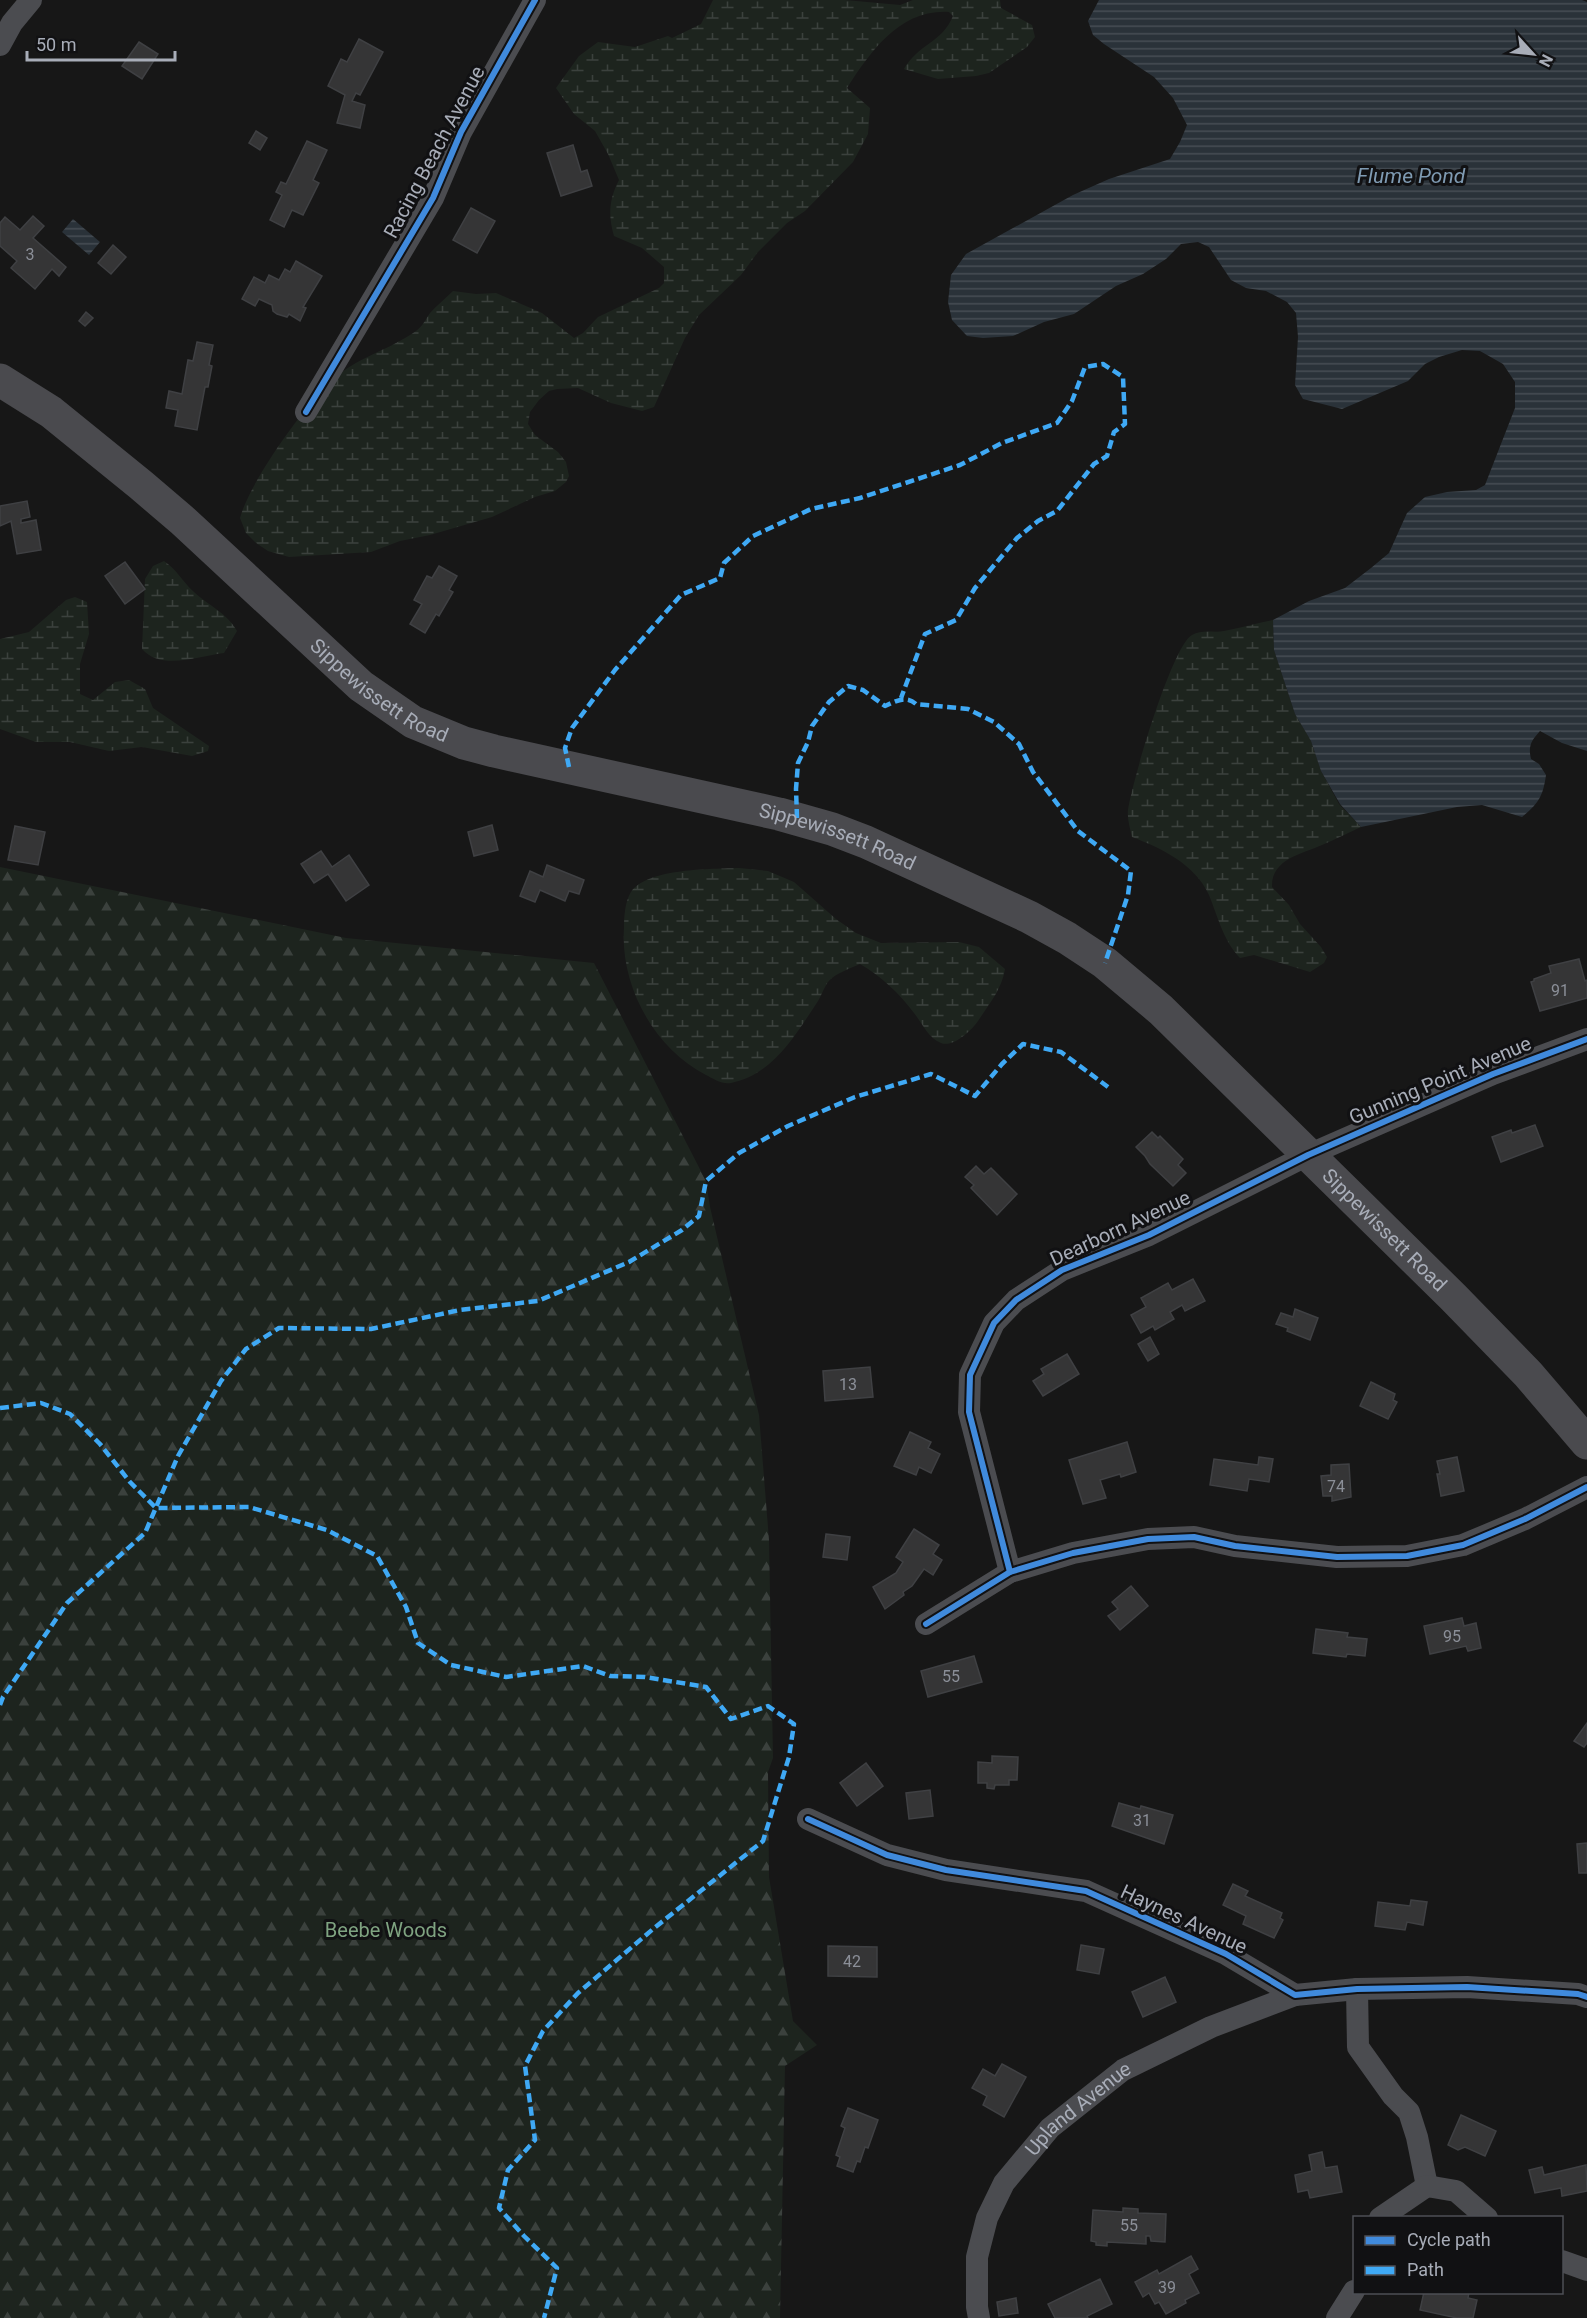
<svg xmlns="http://www.w3.org/2000/svg" width="1587" height="2318" font-family="Roboto,sans-serif">
  <style>
    .forest { fill: url(#forest-firs) }
    .wetland { fill: url(#wetland-marsh) }
    .water { fill: url(#water-rules) }
    .building { fill: #353536; stroke: #3f4043; stroke-width: 1.5 }
    .lines { fill: none; stroke-linecap: round; stroke-linejoin: round }
    .street { stroke: #4b4c50; stroke-width: 22 }
    .secondary { stroke: #4a4a4e; stroke-width: 33 }
    .quiet { stroke: #3fa9f5; stroke-width: 4.5; stroke-dasharray: 9 4.5; stroke-linecap: butt }
    .cycleway-casing { stroke: #111113; stroke-width: 10 }
    .cycleway { stroke: #408adc; stroke-width: 6 }
    .labels { text-anchor: middle; dominant-baseline: central; stroke-width: 6; stroke-linejoin: round; paint-order: stroke }
    .number-label { font-size: 16px; fill: #8b8f98 }
    .street-label { font-size: 20px; fill: #a8adb8; stroke: #111113 }
    .park-label { font-size: 20px; fill: #7fa381; stroke: #111113 }
    .water-label { font-size: 21px; font-style: italic; fill: #7f9bb3; stroke: #111113 }
  </style>
  <defs>
    <pattern id="forest-firs" width="22" height="20" patternUnits="userSpaceOnUse" patternTransform="scale(1.5)"><rect width="22" height="20" fill="#1d241e"/><path d="M5 1l3.5 6h-7zM16 11l3.5 6h-7z" fill="#3b413d"/></pattern>
    <pattern id="wetland-marsh" width="20" height="14" patternUnits="userSpaceOnUse" patternTransform="scale(1.5)"><rect width="20" height="14" fill="#1d241e"/><path d="M1 5h8M5 5V1M11 12h8M15 12V8" fill="none" stroke="#3b413d"/></pattern>
    <pattern id="water-rules" width="6" height="5" patternUnits="userSpaceOnUse" patternTransform="scale(1.5)"><rect width="6" height="5" fill="#2a3239"/><path d="M0 2.5h6" fill="none" stroke="#464d54"/></pattern>
  </defs>
  <rect width="100%" height="100%" fill="#171717"/>
  <!-- forest -->
  <polygon class="forest" points="0,867 346,938 594,963 706,1181 710,1207 759,1415 769,1540 773,1758 768,1772 769,1877 793,2021 817,2045 785,2066 780,2318 0,2318"/>
  <!-- wetland -->
  <g class="wetland">
    <path d="M713,0H845L900,5L913,0H1000L1001,8L1032,25L1035,37L1027,47L989,73L976,76L938,79L904,69C918,44 942,43 953,16L949,12C900,9 871,51 847,88L870,108L868,134L853,162L805,211L787,223L758,252L741,275L699,315L685,338L654,407L642,411L611,403L578,388L557,389L549,391L539,400L530,412L528,424L535,435L558,452L566,462L569,476L566,482L555,491L535,497L492,517L430,535L400,541L371,552L289,557L268,551L256,543L246,533L240,518C250,481 307,401 337,376C361,356 391,349 416,331C422,327 426,319 430,313C437,305 446,298 453,291L476,294L496,293L542,313L574,338L583,333L598,317L659,288L664,283V267L642,248L614,236C608,216 609,199 619,180L608,154L595,131L574,114L556,88L579,56L598,42L635,47L668,36L672,38L701,24Z"/>
    <path d="M164,561C177,570 182,581 194,592C208,605 228,614 237,631L224,653C199,656 161,671 142,649L145,579L153,566Z"/>
    <polygon points="75,597 87,602 89,634 80,664 80,694 93,700 115,682 129,680 145,689 153,708 209,746 208,751 192,756 142,747 109,751 70,742 36,742 0,729 0,639 29,632 66,600"/>
    <path d="M1273,620L1274,650L1295,714L1311,741L1321,771L1339,804L1361,827C1348,833 1336,839 1322,845C1302,854 1271,859 1272,887L1289,905L1300,924L1321,947L1327,957L1324,963L1310,972L1254,955L1240,958C1223,940 1218,917 1209,895C1195,864 1161,848 1132,837C1130,828 1127,818 1128,810C1132,782 1172,646 1192,635C1202,629 1214,633 1224,631C1240,628 1257,623 1273,620Z"/>
    <path d="M739,868L768,871L794,882L836,919L856,933L881,943L959,942L979,947L1005,969C1002,989 989,1004 978,1021C972,1030 953,1048 941,1043C927,1037 923,1024 914,1013C900,994 881,976 860,964C851,968 840,972 832,978C825,983 822,995 818,1001C796,1034 773,1075 731,1083C723,1085 712,1078 706,1075C654,1048 620,986 624,928C624,917 625,901 631,892C647,868 713,869 739,868Z"/>
  </g>
  <!-- water -->
  <g class="water">
    <path d="M1099,0H1582L1587,2V751L1562,743L1540,731C1531,741 1528,746 1531,759L1539,764L1546,775C1543,796 1539,803 1522,817L1482,805L1457,807L1361,827L1340,804L1321,771L1311,741L1295,714L1274,650L1273,620L1309,601L1345,588L1371,568L1389,553L1407,513L1425,497L1447,492L1476,490L1485,485L1515,408V382L1503,364L1480,351L1462,350L1439,357L1425,364L1408,381L1342,409L1303,399L1295,385L1298,337L1296,313L1287,302L1266,291L1246,288L1231,280L1209,247L1198,242L1181,244L1166,259L1143,274L1116,286L1074,314L1044,322L1013,336L983,338L967,336L952,320L948,302L951,275L966,254L1073,195L1109,179L1170,159L1180,142L1187,125L1173,98L1154,77L1104,44L1093,35L1088,21Z"/>
    <polygon points="73,219 100,242 89,255 62,232"/>
  </g>
  <!-- building -->
  <g class="building">
    <polygon points="359,39 383,52 360,95 356,93 352,101 365,105 360,128 337,123 345,95 328,86 341,59 347,62"/>
    <polygon points="139,42 158,54 142,79 122,66"/>
    <polygon points="256,131 267,138 260,150 249,143"/>
    <polygon points="307,141 327,150 313,180 319,183 303,215 292,210 284,227 270,220 282,195 276,192 281,182 286,184"/>
    <polygon points="573,145 581,172 587,170 592,186 561,196 547,153"/>
    <polygon points="471,208 495,221 477,253 453,240"/>
    <polygon points="33,216 44,226 33,238 66,267 59,276 52,269 35,289 11,268 17,261 0,246 0,223 5,217 20,230"/>
    <polygon points="113,245 126,257 111,274 98,263"/>
    <polygon points="296,261 322,276 303,307 306,308 300,321 289,314 287,317 277,314 273,311 272,305 259,299 255,306 242,299 254,277 265,283 269,275 279,280 285,269 290,272"/>
    <polygon points="86,312 93,318 85,326 79,321"/>
    <polygon points="197,342 213,345 209,365 212,366 208,387 205,387 197,430 175,426 178,410 166,408 169,391 182,394 188,360 193,361"/>
    <polygon points="27,501 30,517 21,519 21,523 36,520 41,550 17,554 11,521 0,526 0,506"/>
    <polygon points="125,562 145,589 125,604 105,576"/>
    <polygon points="439,566 457,576 449,590 453,592 439,616 436,614 425,633 410,624 422,604 414,600 427,576 432,578"/>
    <polygon points="492,825 498,850 474,856 468,832"/>
    <polygon points="15,826 45,832 38,865 8,860"/>
    <polygon points="321,851 332,867 349,855 369,885 346,901 328,874 314,883 301,864"/>
    <polygon points="547,865 584,880 579,894 569,891 565,901 540,890 535,902 520,896 530,871 543,877"/>
    <polygon points="1579,959 1585,981 1587,980 1587,998 1540,1011 1531,982 1534,981 1534,979 1551,973 1549,966"/>
    <polygon points="1535,1125 1543,1146 1501,1162 1492,1137 1511,1130 1512,1133"/>
    <polygon points="1152,1132 1158,1138 1160,1136 1183,1159 1178,1165 1186,1173 1173,1186 1150,1164 1145,1156 1136,1147"/>
    <polygon points="976,1166 984,1174 991,1168 1017,1194 997,1215 971,1188 974,1185 965,1177"/>
    <polygon points="1193,1279 1205,1301 1185,1311 1182,1305 1170,1312 1174,1319 1155,1330 1153,1326 1141,1333 1131,1315 1146,1307 1141,1298 1168,1283 1172,1290"/>
    <polygon points="1295,1309 1318,1318 1310,1340 1287,1331 1288,1328 1276,1324 1281,1313 1293,1317"/>
    <polygon points="1150,1337 1159,1354 1148,1361 1138,1344"/>
    <polygon points="1067,1354 1079,1374 1043,1396 1033,1381 1044,1374 1041,1369"/>
    <polygon points="870,1367 873,1397 825,1401 823,1371"/>
    <polygon points="1371,1382 1395,1394 1393,1400 1397,1402 1388,1419 1360,1406"/>
    <polygon points="910,1432 931,1442 928,1448 940,1454 931,1473 919,1467 916,1475 894,1466"/>
    <polygon points="1127,1442 1136,1472 1121,1477 1120,1474 1100,1480 1106,1498 1083,1504 1069,1460"/>
    <polygon points="1259,1457 1273,1459 1269,1482 1249,1479 1247,1491 1210,1485 1214,1459 1258,1465"/>
    <polygon points="1457,1457 1464,1491 1441,1496 1437,1474 1440,1474 1437,1461"/>
    <polygon points="1349,1464 1351,1497 1332,1501 1332,1496 1323,1496 1321,1476 1331,1475 1331,1465"/>
    <polygon points="914,1529 939,1545 933,1554 942,1560 933,1575 924,1569 912,1586 903,1592 904,1595 885,1609 873,1587 896,1573 903,1562 896,1557"/>
    <polygon points="826,1534 850,1537 847,1560 823,1557"/>
    <polygon points="1131,1586 1148,1606 1120,1630 1108,1616 1118,1609 1112,1602"/>
    <polygon points="1462,1618 1464,1626 1476,1623 1481,1648 1468,1651 1466,1646 1430,1654 1424,1626"/>
    <polygon points="1316,1629 1348,1633 1347,1637 1367,1639 1365,1656 1347,1654 1346,1657 1313,1653"/>
    <polygon points="974,1656 982,1682 928,1697 921,1671"/>
    <polygon points="1587,1723 1587,1743 1584,1747 1574,1741"/>
    <polygon points="992,1756 1018,1757 1017,1780 1009,1780 1009,1785 995,1785 994,1789 987,1788 987,1783 978,1783 978,1762 992,1763"/>
    <polygon points="866,1763 883,1786 857,1806 840,1783"/>
    <polygon points="930,1790 933,1816 909,1819 906,1793"/>
    <polygon points="1119,1803 1140,1809 1141,1806 1173,1815 1164,1844 1112,1826"/>
    <polygon points="1587,1843 1587,1873 1579,1873 1577,1844"/>
    <polygon points="1233,1884 1248,1891 1245,1896 1282,1913 1280,1918 1283,1920 1274,1938 1243,1924 1246,1916 1223,1905"/>
    <polygon points="1411,1900 1427,1902 1423,1925 1407,1922 1405,1930 1375,1926 1378,1902 1410,1906"/>
    <polygon points="1081,1945 1104,1949 1099,1974 1077,1970"/>
    <polygon points="828,1946 877,1947 877,1977 828,1976"/>
    <polygon points="1165,1977 1176,2002 1143,2017 1132,1992"/>
    <polygon points="1002,2064 1026,2077 1004,2117 983,2105 987,2096 972,2088 983,2069 995,2076"/>
    <polygon points="848,2108 878,2120 868,2148 865,2147 860,2162 857,2161 853,2172 837,2166 840,2157 836,2155 845,2128 841,2126"/>
    <polygon points="1461,2115 1496,2131 1485,2156 1465,2147 1458,2150 1448,2145"/>
    <polygon points="1322,2152 1325,2168 1337,2166 1342,2192 1310,2198 1308,2190 1298,2192 1295,2175 1312,2171 1309,2155"/>
    <polygon points="1586,2165 1587,2191 1562,2196 1561,2188 1535,2193 1529,2170 1542,2167 1544,2175"/>
    <polygon points="1123,2208 1138,2209 1138,2213 1166,2214 1165,2242 1151,2241 1150,2236 1146,2236 1146,2244 1107,2242 1107,2246 1096,2245 1096,2242 1091,2241 1093,2210 1123,2212"/>
    <polygon points="1191,2256 1198,2269 1189,2274 1199,2293 1185,2300 1186,2303 1166,2314 1159,2302 1155,2304 1149,2293 1143,2297 1135,2282 1157,2270 1159,2274"/>
    <polygon points="1100,2279 1112,2304 1087,2316 1088,2318 1055,2318 1048,2304"/>
    <polygon points="1424,2292 1469,2292 1468,2298 1477,2300 1473,2318 1457,2318 1420,2310"/>
    <polygon points="1016,2298 1018,2313 999,2316 997,2302"/>
  </g>
  <g class="lines">
    <!-- street -->
    <g class="street">
      <polyline points="0,45 12,23 31,0"/>
      <polyline points="306,412 433,198 461,132 535,0"/>
      <polyline points="1010,1572 969,1412 970,1375 994,1323 1016,1300 1062,1270 1149,1235 1308,1155 1493,1074 1587,1039"/>
      <polyline points="926,1624 1010,1572 1073,1553 1148,1539 1194,1537 1235,1546 1337,1557 1407,1556 1463,1545 1525,1519 1587,1487"/>
      <polyline points="808,1819 887,1855 946,1870 1086,1891 1226,1954 1295,1995 1357,1989 1467,1987 1578,1994 1587,1997"/>
      <polyline points="1357,1989 1358,2047 1393,2096 1409,2112 1417,2137 1427,2186"/>
      <polyline points="1380,2218 1427,2186 1456,2191 1487,2218"/>
      <polyline points="1562,2261 1587,2270"/>
      <path id="s1" d="M979,2318L977,2307V2257L987,2218L1004,2183L1050,2128L1123,2070L1211,2027L1295,1995"/>
      <polyline points="1337,2318 1354,2291"/>
    </g>
    <!-- secondary -->
    <path class="secondary" id="s2" d="M0,380L51,412L141,485L182,520L361,686L413,722L464,743L494,751L779,814L832,829L866,842L1029,917L1067,938L1105,963L1161,1010L1453,1297L1528,1374L1587,1443"/>
    <!-- quiet -->
    <g class="quiet">
      <polyline points="569,767 565,748 572,728 615,670 681,595 720,578 724,563 753,536 811,509 860,498 960,465 1002,443 1057,423 1072,401 1085,367 1103,364 1123,377 1125,424 1114,432 1107,456 1094,464 1057,511 1038,521 1017,538 975,588 956,620 925,634 901,698"/>
      <path d="M797,818L796,789L798,763L808,742L812,726L829,702L848,686L863,690L885,706C896,701 906,695 916,704L968,709L994,722L1019,744L1033,772L1078,831L1131,871L1128,895L1105,963"/>
      <polyline points="0,1408 41,1403 70,1414 100,1444 130,1482 156,1508 249,1507 327,1530 377,1556 406,1607 418,1643 451,1665 506,1677 583,1666 610,1676 645,1677 706,1687 731,1719 768,1706 794,1724 789,1757 763,1841 653,1929 578,1993 543,2031 525,2066 535,2140 508,2170 499,2208 524,2236 557,2268 544,2318"/>
      <polyline points="0,1705 3,1697 67,1603 145,1533 178,1456 221,1381 246,1349 279,1328 371,1329 460,1310 538,1301 629,1262 682,1230 699,1216 706,1181 739,1153 788,1126 855,1097 931,1074 975,1096 1002,1064 1023,1044 1061,1052 1108,1087"/>
    </g>
    <defs>
      <g id="cycleway">
        <polyline points="306,412 433,198 461,132 535,0"/>
        <polyline points="1010,1572 969,1412 970,1375 994,1323 1016,1300 1062,1270 1149,1235 1308,1155 1493,1074 1587,1039"/>
        <polyline points="926,1624 1010,1572 1073,1553 1148,1539 1194,1537 1235,1546 1337,1557 1407,1556 1463,1545 1525,1519 1587,1487"/>
        <polyline points="808,1819 887,1855 946,1870 1086,1891 1226,1954 1295,1995 1357,1989 1467,1987 1578,1994 1587,1997"/>
      </g>
    </defs>
    <!-- cycleway casing -->
    <use href="#cycleway" class="cycleway-casing"/>
    <!-- cycleway -->
    <use href="#cycleway" class="cycleway"/>
  </g>
  <g class="labels">
    <!-- number labels -->
    <g class="number-label">
      <text x="30" y="254">3</text>
      <text x="1560" y="990">91</text>
      <text x="848" y="1384">13</text>
      <text x="1336" y="1486">74</text>
      <text x="1452" y="1636">95</text>
      <text x="951" y="1676">55</text>
      <text x="1142" y="1820">31</text>
      <text x="852" y="1961">42</text>
      <text x="1129" y="2225">55</text>
      <text x="1167" y="2287">39</text>
    </g>
    <!-- street labels -->
    <g class="street-label">
      <text transform="translate(434 152) rotate(-62)">Racing Beach Avenue</text>
      <text stroke="none"><textPath href="#s2" startOffset="492">Sippewissett Road</textPath></text>
      <text stroke="none"><textPath href="#s2" startOffset="978">Sippewissett Road</textPath></text>
      <text transform="translate(1440 1080) rotate(-23)">Gunning Point Avenue</text>
      <text transform="translate(1120 1228) rotate(-25)">Dearborn Avenue</text>
      <text stroke="none"><textPath href="#s2" startOffset="1662">Sippewissett Road</textPath></text>
      <text transform="translate(1184 1919) rotate(25)">Haynes Avenue</text>
      <text stroke="none"><textPath href="#s1" startOffset="246">Upland Avenue</textPath></text>
    </g>
    <!-- park labels -->
    <g class="park-label">
      <text x="386" y="1930">Beebe Woods</text>
    </g>
    <!-- water labels -->
    <g class="water-label">
      <text x="1411" y="176">Flume Pond</text>
    </g>
  </g>
  <!-- legend -->
  <rect x="1353" y="2216" width="210" height="78" fill="#111113" stroke="#4d4f55" stroke-width="1.5"/>
  <rect x="1365" y="2236" width="30" height="9" fill="#408adc" stroke="#4d4f55" stroke-width="1.5"/>
  <text x="1407" y="2246" font-size="18" fill="#a8adb8">Cycle path</text>
  <rect x="1365" y="2266" width="30" height="9" fill="#3fa9f5" stroke="#4d4f55" stroke-width="1.5"/>
  <text x="1407" y="2276" font-size="18" fill="#a8adb8">Path</text>
  <!-- north arrow -->
  <g transform="translate(1533 54) rotate(117)" stroke="#111113" stroke-width="4.5" paint-order="stroke">
  <path d="M0-4.5L10 22L0 15L-10 22Z" fill="#a8adb8"/>
  <text y="-9" font-size="16" font-weight="bold" text-anchor="middle" fill="#a8adb8">N</text>
  </g>
  <!-- scale -->
  <path d="M27 51v9h148v-9" fill="none" stroke="#a8adb8" stroke-width="3"/>
  <text x="36" y="51" font-size="18" fill="#a8adb8" stroke="#111113" stroke-width="4.5" paint-order="stroke">50 m</text>
</svg>
